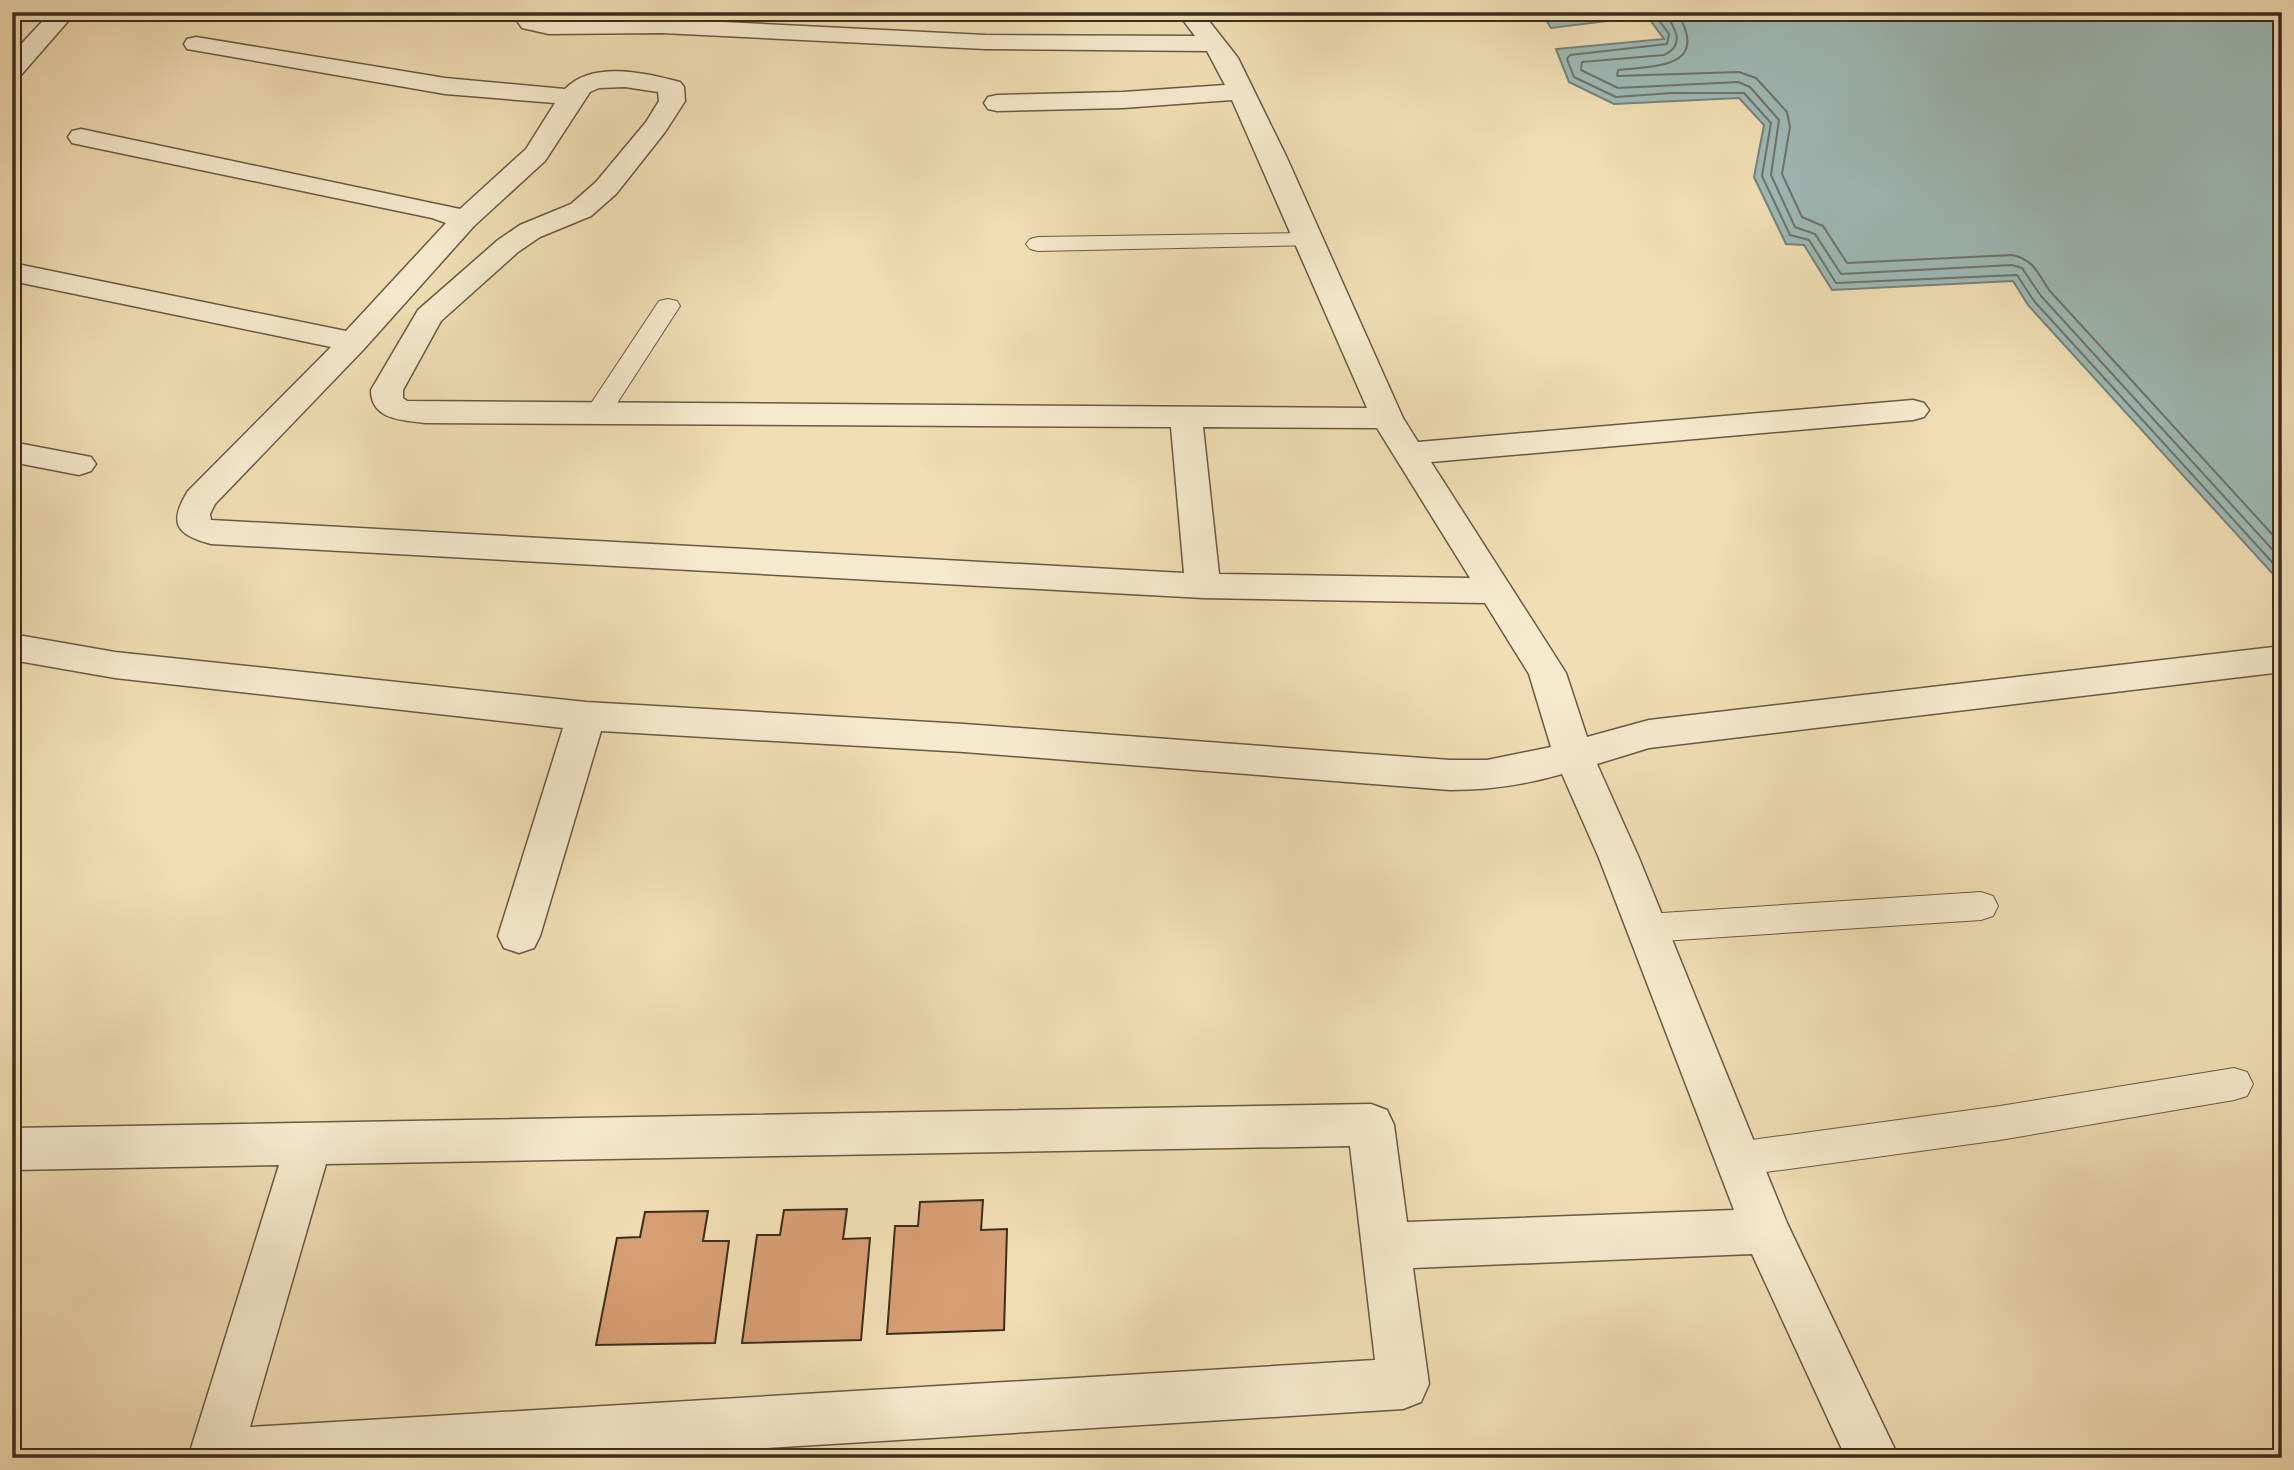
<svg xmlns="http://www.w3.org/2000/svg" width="2294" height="1470" font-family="'IM FELL English',serif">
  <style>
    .water { fill: #9ebab7; stroke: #77827a; stroke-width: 2 }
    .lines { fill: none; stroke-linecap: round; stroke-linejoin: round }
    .shore { stroke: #6e746b; stroke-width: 2 }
    .building { fill: #d89f74; stroke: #3d2d1f; stroke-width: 2 }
    .lane-casing { stroke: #6a5944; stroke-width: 2 }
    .street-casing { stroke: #6a5944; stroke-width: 3 }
    .lane { fill: #f6eace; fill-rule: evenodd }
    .street { fill: #f6eace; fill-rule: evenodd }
  </style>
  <rect width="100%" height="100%" fill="#f1deb4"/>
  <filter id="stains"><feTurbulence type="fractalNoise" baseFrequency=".00286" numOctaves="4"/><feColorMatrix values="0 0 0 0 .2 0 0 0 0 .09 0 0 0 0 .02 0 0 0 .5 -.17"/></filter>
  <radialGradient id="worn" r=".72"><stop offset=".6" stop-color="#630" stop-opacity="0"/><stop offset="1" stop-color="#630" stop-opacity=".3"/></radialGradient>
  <!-- water -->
  <polygon class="water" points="1541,12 2282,12 2282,584 2028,305 2013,281 1832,290 1804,245 1786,244 1754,177 1764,125 1739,98 1614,104 1569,82 1556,49 1664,39 1647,16 1551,28"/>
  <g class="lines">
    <!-- shore -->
    <g class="shore">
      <polyline points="1549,12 1556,20 1617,12"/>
      <polyline points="1653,12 1669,34 1667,44 1570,55 1567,59 1574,77 1616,97 1672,93 1744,93 1771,123 1762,176 1790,235 1809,240 1836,283 2017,275 2034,301 2282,573"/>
      <path d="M1664,12C1675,27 1686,45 1664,55L1582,62L1581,70L1618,88L1738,82L1750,87L1779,120L1771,175L1795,227L1815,234L1841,274L2012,265L2022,268L2041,296L2282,560"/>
      <path d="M1677,12C1710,67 1659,66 1618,70L1617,76L1739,72L1756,78L1787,112L1790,127L1782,174L1802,217L1823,226L1847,263L2012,255C2033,259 2038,273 2049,290L2282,545"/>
    </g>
  </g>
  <!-- building -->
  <g class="building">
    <polygon points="983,1200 981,1230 1007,1229 1004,1330 887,1334 895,1226 918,1226 920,1202"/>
    <polygon points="847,1209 843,1239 870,1238 861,1340 742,1343 757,1235 780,1235 784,1210"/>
    <polygon points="708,1211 703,1241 729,1241 715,1343 596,1345 617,1238 640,1237 645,1212"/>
  </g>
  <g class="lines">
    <defs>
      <g id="lane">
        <polygon points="1309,233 1317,235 1321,240 1317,245 1038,251 1030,249 1026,244 1030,239 1038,237"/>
        <polygon points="668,299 677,301 680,306 610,414 606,420 597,422 588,420 584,414 659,301"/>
        <polygon points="1981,892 1993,896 1998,906 1993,916 1981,920 1647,942 1635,938 1630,928 1635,918 1647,914"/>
        <polygon points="2234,1068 2247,1072 2253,1084 2247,1096 2234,1100 2000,1140 1737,1176 1723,1171 1718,1159 1723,1147 1737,1142 2000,1106"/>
      </g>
      <g id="street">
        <polygon points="51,12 76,12 21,75 12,78 12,54"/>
        <path d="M511,12H536L539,18L549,20L662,19L985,35L1195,36L1177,12H1202L1238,58L1287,158L1403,418L1418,442L1913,400L1924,403L1929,410L1924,417L1913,420L1431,462L1566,673L1587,737L1649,720L2282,646V672L1649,748L1597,764L1639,858L1787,1223L1899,1458H1846L1752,1254L1413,1268L1429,1384L1421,1402L1403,1409L605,1458H188L279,1165L12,1170V1128L1371,1104L1387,1110L1394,1125L1407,1222L1734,1210L1599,858L1562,774C1524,785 1489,790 1450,790L964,752L601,731L540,936L534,948L519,953L504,948L498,936L563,728L115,678L12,660V634L115,652L586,702L964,724L1450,760H1487L1551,747L1529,674L1485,603L1203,598L211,544C176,535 168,523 188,491L331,347L12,281V263L346,331L446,223L432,218L81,145L72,143L68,137L72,131L81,129L460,209L526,149L555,103L445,94L187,49L184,44L187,39L196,37L445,78L565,89C592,60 646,73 680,82L684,87L685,101L665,132L616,194L591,216L540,237L518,252L441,321L403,390V398L407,401L1367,408L1232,100L1123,108L997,111L988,109L984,103L988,97L997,95L1123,92L1225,85L1207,51L985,49L662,33L549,34L522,28ZM625,87L658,92L659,101L646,122L596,182L571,204L520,225L498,240L418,310L371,390C371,420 402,420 425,423L1171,427L1184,573L211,520L210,514L215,504L364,349L474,226L545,161L590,92L599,88ZM1203,427L1377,428L1470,578L1219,574ZM1350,1146L1375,1360L250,1427L326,1164Z"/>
        <polygon points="12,442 91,457 96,464 91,471 79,475 12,462"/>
      </g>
    </defs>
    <!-- lane casing -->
    <use href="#lane" class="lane-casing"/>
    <!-- street casing -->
    <use href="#street" class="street-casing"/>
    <!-- lane -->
    <use href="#lane" class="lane"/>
    <!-- street -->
    <use href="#street" class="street"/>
  </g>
  <!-- margin -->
  <rect width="2294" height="1470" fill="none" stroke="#f1deb4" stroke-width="42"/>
  <rect x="14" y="14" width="2266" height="1442" fill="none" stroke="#3d2d1f" stroke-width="3.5"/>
  <rect x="21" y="21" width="2252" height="1428" fill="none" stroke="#3d2d1f" stroke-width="2"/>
  <rect width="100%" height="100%" filter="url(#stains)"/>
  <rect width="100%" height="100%" fill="url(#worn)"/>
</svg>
